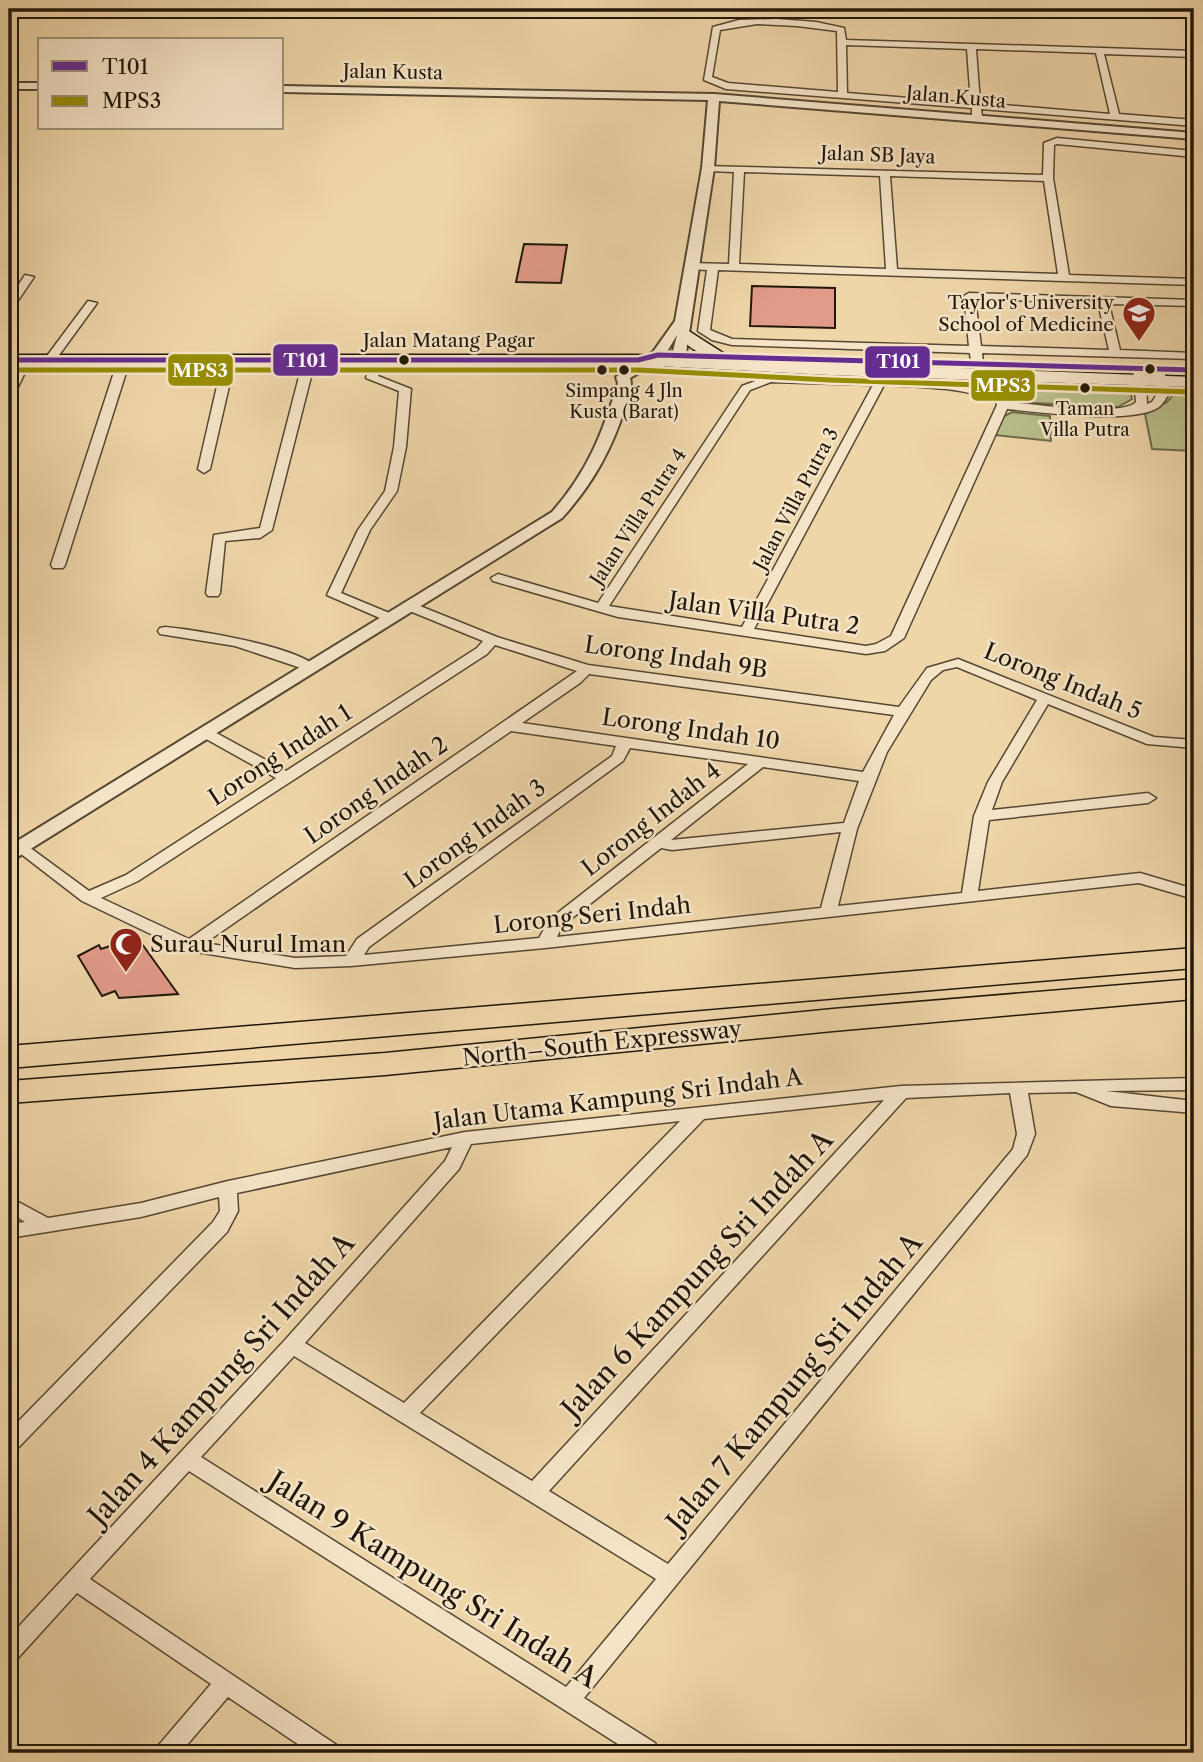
<svg xmlns="http://www.w3.org/2000/svg" width="1203" height="1762" font-family="'Libre Caslon Text',serif">
  <style>
    .green { fill: #b7be8a; stroke: #6c6a4a; stroke-width: 2 }
    .building { fill: #e19b89; stroke: #20170a; stroke-width: 2 }
    .lines { fill: none; stroke-linecap: round; stroke-linejoin: round }
    .minor-casing { stroke: #544732; stroke-width: 3 }
    .tertiary-casing { stroke: #544732; stroke-width: 4 }
    .secondary-casing { stroke: #20170a; stroke-width: 3 }
    .motorway-casing { stroke: #20170a; stroke-width: 3 }
    .minor { fill: #f5e4c7; fill-rule: evenodd }
    .tertiary { fill: #f5e4c7; fill-rule: evenodd }
    .secondary { fill: #f5e4c7; fill-rule: evenodd }
    .motorway { fill: #efd6a9; fill-rule: evenodd }
    .bus-1-casing { stroke: #f5e4c7; stroke-width: 10 }
    .bus-2-casing { stroke: #f5e4c7; stroke-width: 10 }
    .bus-1 { stroke: #662d91; stroke-width: 5 }
    .bus-2 { stroke: #978d04; stroke-width: 5 }
    .bus-dot { fill: #20170a; stroke: #f5e4c7; stroke-width: 2.5 }
    .labels { text-anchor: middle; dominant-baseline: central; stroke-width: 5; stroke-linejoin: round; paint-order: stroke }
    .far-bus-label { font-size: 18px; fill: #20170a; stroke: #f5e4c7 }
    .far-street-label { font-size: 19px; fill: #20170a; stroke: #f5e4c7 }
    .far-poi-label { font-size: 19px; fill: #20170a; stroke: #f5e4c7; text-anchor: end }
    .street-label { font-size: 23px; fill: #20170a; stroke: #f5e4c7 }
    .poi-label { font-size: 23px; fill: #20170a; stroke: #f5e4c7; text-anchor: start }
    .near-street-label { font-size: 28px; fill: #20170a; stroke: #f5e4c7 }
    .line-badge { stroke: #f5e4c7; stroke-width: 2.5 }
    .badge-label { font-size: 19px; text-anchor: middle; font-weight: bold; fill: #fff }
  </style>
  <rect width="100%" height="100%" fill="#efd6a9"/>
  <filter id="stains"><feTurbulence type="fractalNoise" baseFrequency=".00286" numOctaves="4"/><feColorMatrix values="0 0 0 0 .2 0 0 0 0 .09 0 0 0 0 .02 0 0 0 .5 -.17"/></filter>
  <radialGradient id="worn" r=".72"><stop offset=".6" stop-color="#630" stop-opacity="0"/><stop offset="1" stop-color="#630" stop-opacity=".3"/></radialGradient>
  <!-- green -->
  <g class="green">
    <polygon points="989,380 1122,386 1130,390 1132,399 1118,407 1033,403 1010,396"/>
    <polygon points="1179,388 1194,389 1194,415 1189,418 1194,420 1194,451 1152,449 1145,414 1167,402"/>
    <polygon points="1012,412 1050,416 1051,441 994,435 1001,418"/>
  </g>
  <!-- building -->
  <g class="building">
    <polygon points="524,244 567,245 561,283 516,282"/>
    <polygon points="752,286 835,288 835,328 750,326"/>
    <polygon points="137,937 178,994 119,998 115,991 102,996 78,956 99,945 101,949"/>
  </g>
  <g class="lines">
    <defs>
      <g id="minor">
        <path d="M777,19L816,22L844,28L846,40L1194,51V57L1104,54L1119,114L1194,120V126L981,109L982,116L977,119L972,116V108L726,89L704,80L713,27L739,20ZM757,24L797,26L837,31L838,92L728,83L712,77L720,30ZM846,45L967,49L971,103L847,93ZM976,49L1096,53L1110,114L980,103Z"/>
        <path d="M1057,138L1194,151V157L1057,144L1054,145L1053,178L1069,275L1194,279V285L718,270L710,330L732,339L969,346L964,296L969,293L1194,300V306L1109,304L1120,350L1194,353V359L982,353L983,362L977,365L971,362L970,353L732,345L712,340L698,331L707,270L691,269L686,266L691,263L729,264L734,172L708,171L705,170V166L1043,175L1044,143ZM744,172L880,176L886,269L739,264ZM890,176L1044,181L1058,274L897,269ZM975,299L1098,303L1109,350L981,346Z"/>
        <polygon points="25,275 34,277 13,308 9,309 9,299"/>
        <polygon points="88,301 97,303 54,362 46,362 44,360"/>
        <path d="M25,357L31,360L15,393L9,396C9,382 12,364 25,357Z"/>
        <polygon points="124,357 130,360 65,565 63,568 53,568 51,565 118,360"/>
        <polygon points="229,357 235,360 210,469 204,473 198,469 223,360"/>
        <polygon points="309,358 315,361 272,530 260,538 225,541 220,593 218,596 208,596 206,593 214,535 260,528 303,361"/>
        <polygon points="377,358 383,361 378,376 411,389 406,447 397,491 370,530 341,593 394,615 396,618 394,621 389,622 327,595 358,530 385,491 394,447 399,391 366,378 371,361"/>
        <path d="M1139,365L1145,368L1147,404L1152,402L1157,394L1152,369L1158,366L1164,369L1169,394C1166,398 1163,404 1159,407C1133,425 1040,412 1007,409L904,638L885,651L866,654L618,617L493,581L491,578L498,574L598,603L742,386L766,377L928,381L986,389L1006,397L1008,402C1031,404 1124,417 1136,402L1133,368ZM771,382L873,385L742,627L609,606L750,390ZM884,385C921,387 962,387 996,401L997,405L891,636L876,644L866,646L754,629Z"/>
        <path d="M410,602L497,637L588,665L899,707L927,668L958,659L1154,737L1194,740V748L1147,744L1048,704L1002,782L992,810L1148,793L1156,798L1148,803L989,820L978,891L1140,873L1194,889V899L1139,883L545,948L351,966L295,968L184,950L82,901L12,847L20,842L25,844L89,891L126,875L276,778L199,735L197,732L199,729H209L286,771L477,648L483,641L405,609L403,606ZM495,645L577,671L189,939L101,898L138,881L487,654ZM957,667L1037,700L988,782L974,816L962,893L838,906L857,829L887,752L931,680L943,670ZM589,674L894,715L863,772L522,723L580,683ZM511,731L616,746L612,756L357,939L346,956L295,958L205,943ZM630,748L748,764L550,919L539,938L364,955L369,947L623,761ZM763,767L859,781L844,823L671,840ZM841,832L821,908L557,937L562,926L661,848L672,850Z"/>
        <path d="M165,627C197,630 295,646 317,667L310,671L235,646L160,634L158,631L160,628Z"/>
        <path d="M1194,1078V1090L1106,1091L1194,1101V1113L1111,1106L1076,1092L1028,1093L1035,1134L1027,1155L584,1698L655,1743L659,1750L657,1753H632L189,1471L90,1579L338,1746L341,1753H311L228,1697L180,1753H155L158,1746L211,1684L77,1593L17,1659L9,1662V1637L285,1340L445,1161L452,1147L237,1193L238,1211L227,1232L16,1450L9,1452V1431L213,1222L220,1211L219,1197L141,1217L9,1238V1224L25,1222L9,1212V1197L48,1218L141,1203L228,1181L465,1132L901,1086ZM1010,1093L1017,1134L1013,1149L668,1564L549,1491L906,1098ZM884,1100L532,1481L420,1413L704,1119ZM680,1121L404,1403L305,1343L459,1169L471,1144ZM294,1356L656,1579L566,1687L201,1457Z"/>
      </g>
      <g id="tertiary">
        <rect x="9" y="83" width="31" height="6"/>
        <path d="M282,86L714,94L1194,133V139L719,101L714,168L686,353L655,372L644,370L630,378C633,387 628,396 626,405C612,449 593,484 562,518L16,858L9,860V846L552,512C588,471 602,434 618,383L616,377L653,352L675,321L702,168L708,100L282,92ZM677,335L673,351L665,355Z"/>
      </g>
      <path id="secondary" d="M684,328L723,353L725,356L723,359L1194,377V387L830,375L638,365H9V355H638L710,359C697,352 685,345 676,333Z"/>
      <g id="motorway">
        <polygon points="1194,948 1194,968 9,1068 9,1046"/>
        <polygon points="1194,979 1194,999 833,1031 385,1075 9,1103 9,1081 385,1053 833,1009"/>
      </g>
    </defs>
    <!-- minor casing -->
    <use href="#minor" class="minor-casing"/>
    <!-- tertiary casing -->
    <use href="#tertiary" class="tertiary-casing"/>
    <!-- secondary casing -->
    <use href="#secondary" class="secondary-casing"/>
    <!-- motorway casing -->
    <use href="#motorway" class="motorway-casing"/>
    <!-- minor -->
    <use href="#minor" class="minor"/>
    <!-- tertiary -->
    <use href="#tertiary" class="tertiary"/>
    <!-- secondary -->
    <use href="#secondary" class="secondary"/>
    <!-- motorway -->
    <use href="#motorway" class="motorway"/>
    <defs>
      <polyline id="bus-1" points="9,360 638,360 658,355 1194,370"/>
      <polyline id="bus-2" points="9,370 638,370 830,380 1194,392"/>
    </defs>
    <!-- bus-1 casing -->
    <use href="#bus-1" class="bus-1-casing"/>
    <!-- bus-2 casing -->
    <use href="#bus-2" class="bus-2-casing"/>
    <!-- bus-1 -->
    <use href="#bus-1" class="bus-1"/>
    <!-- bus-2 -->
    <use href="#bus-2" class="bus-2"/>
  </g>
  <!-- icons -->
  <defs>
    <symbol id="university-pin" viewBox="-11 -11 22 30"><path d="M0 17L-7.5 6A9.5 9.5 0 1 1 7.5 6Z" fill="#8f2418" stroke="#f5e4c7"/><path d="M0-5L7-2L0 1L-7-2ZM-4 1L0 2.5L4 1V4Q0 6-4 4Z" fill="#fff"/></symbol>
    <symbol id="mosque-pin" viewBox="-11 -11 22 30"><path d="M0 17L-7.5 6A9.5 9.5 0 1 1 7.5 6Z" fill="#8f2418" stroke="#f5e4c7"/><path d="M3.5-4.9A6 6 0 1 0 3.5 4.9A5 5 0 1 1 3.5-4.9Z" fill="#fff"/></symbol>
  </defs>
  <g fill-rule="evenodd">
    <use href="#university-pin" x="1120" y="294" width="38" height="52"/>
    <use href="#mosque-pin" x="107" y="925" width="38" height="52"/>
  </g>
  <!-- markers -->
  <g class="bus-dot">
    <circle cx="404" cy="360" r="6"/>
    <circle cx="1150" cy="369" r="6"/>
    <circle cx="602" cy="370" r="6"/>
    <circle cx="624" cy="370" r="6"/>
    <circle cx="1085" cy="388" r="6"/>
  </g>
  <g class="labels">
    <!-- far-bus labels -->
    <g class="far-bus-label">
      <text x="624" y="391">Simpang 4 Jln<tspan x="624" dy="21">Kusta (Barat)</tspan></text>
      <text x="1085" y="409">Taman<tspan x="1085" dy="21">Villa Putra</tspan></text>
    </g>
    <!-- far-street labels -->
    <g class="far-street-label">
      <text transform="translate(393 72) rotate(1)">Jalan Kusta</text>
      <text transform="translate(956 97) rotate(5)">Jalan Kusta</text>
      <text transform="translate(878 155) rotate(2)">Jalan SB Jaya</text>
      <text x="449" y="340">Jalan Matang Pagar</text>
      <text transform="translate(796 499) rotate(-62)">Jalan Villa Putra 3</text>
      <text transform="translate(638 517) rotate(-57)">Jalan Villa Putra 4</text>
    </g>
    <!-- far-poi labels -->
    <g class="far-poi-label">
      <text x="1114" y="302">Taylor's University<tspan x="1114" dy="22">School of Medicine</tspan></text>
    </g>
    <!-- street labels -->
    <g class="street-label">
      <text transform="translate(764 613) rotate(8)">Jalan Villa Putra 2</text>
      <text transform="translate(676 657) rotate(8)">Lorong Indah 9B</text>
      <text transform="translate(1063 681) rotate(22)">Lorong Indah 5</text>
      <text transform="translate(691 729) rotate(8)">Lorong Indah 10</text>
      <text transform="translate(280 755) rotate(-33)">Lorong Indah 1</text>
      <text transform="translate(376 790) rotate(-35)">Lorong Indah 2</text>
      <text transform="translate(651 819) rotate(-38)">Lorong Indah 4</text>
      <text transform="translate(475 834) rotate(-36)">Lorong Indah 3</text>
      <text transform="translate(592 915) rotate(-6)">Lorong Seri Indah</text>
      <text transform="translate(602 1043) rotate(-6)">North–South Expressway</text>
      <text transform="translate(618 1099) rotate(-7)">Jalan Utama Kampung Sri Indah A</text>
    </g>
    <!-- poi labels -->
    <g class="poi-label">
      <text x="150" y="944">Surau Nurul Iman</text>
    </g>
    <!-- near-street labels -->
    <g class="near-street-label">
      <text transform="translate(697 1274) rotate(-47)">Jalan 6 Kampung Sri Indah A</text>
      <text transform="translate(221 1379) rotate(-48)">Jalan 4 Kampung Sri Indah A</text>
      <text transform="translate(794 1382) rotate(-50)">Jalan 7 Kampung Sri Indah A</text>
      <text transform="translate(433 1579) rotate(32)">Jalan 9 Kampung Sri Indah A</text>
    </g>
  </g>
  <g class="line-badge">
    <rect x="272" y="343" width="67" height="34" rx="7" fill="#662d91"/>
    <rect x="864" y="345" width="67" height="34" rx="7" fill="#662d91"/>
    <rect x="167" y="353" width="67" height="34" rx="7" fill="#978d04"/>
    <rect x="970" y="369" width="66" height="33" rx="7" fill="#978d04"/>
  </g>
  <g class="badge-label">
    <text x="305" y="367">T101</text>
    <text x="898" y="368">T101</text>
    <text x="200" y="377">MPS3</text>
    <text x="1003" y="392">MPS3</text>
  </g>
  <!-- margin -->
  <rect width="1203" height="1762" fill="none" stroke="#efd6a9" stroke-width="35"/>
  <rect x="10" y="10" width="1182" height="1741" fill="none" stroke="#20170a" stroke-width="3.5"/>
  <rect x="18" y="18" width="1168" height="1727" fill="none" stroke="#20170a" stroke-width="2"/>
  <!-- legend -->
  <rect x="38" y="38" width="245" height="91" fill="#f5e4c7" stroke="#a0927b" stroke-width="2"/>
  <rect x="52" y="61" width="35" height="10" fill="#662d91" stroke="#a0927b" stroke-width="2"/>
  <text x="102" y="74" font-size="21" fill="#20170a">T101</text>
  <rect x="52" y="96" width="35" height="10" fill="#978d04" stroke="#a0927b" stroke-width="2"/>
  <text x="102" y="108" font-size="21" fill="#20170a">MPS3</text>
  <rect width="100%" height="100%" filter="url(#stains)"/>
  <rect width="100%" height="100%" fill="url(#worn)"/>
</svg>
